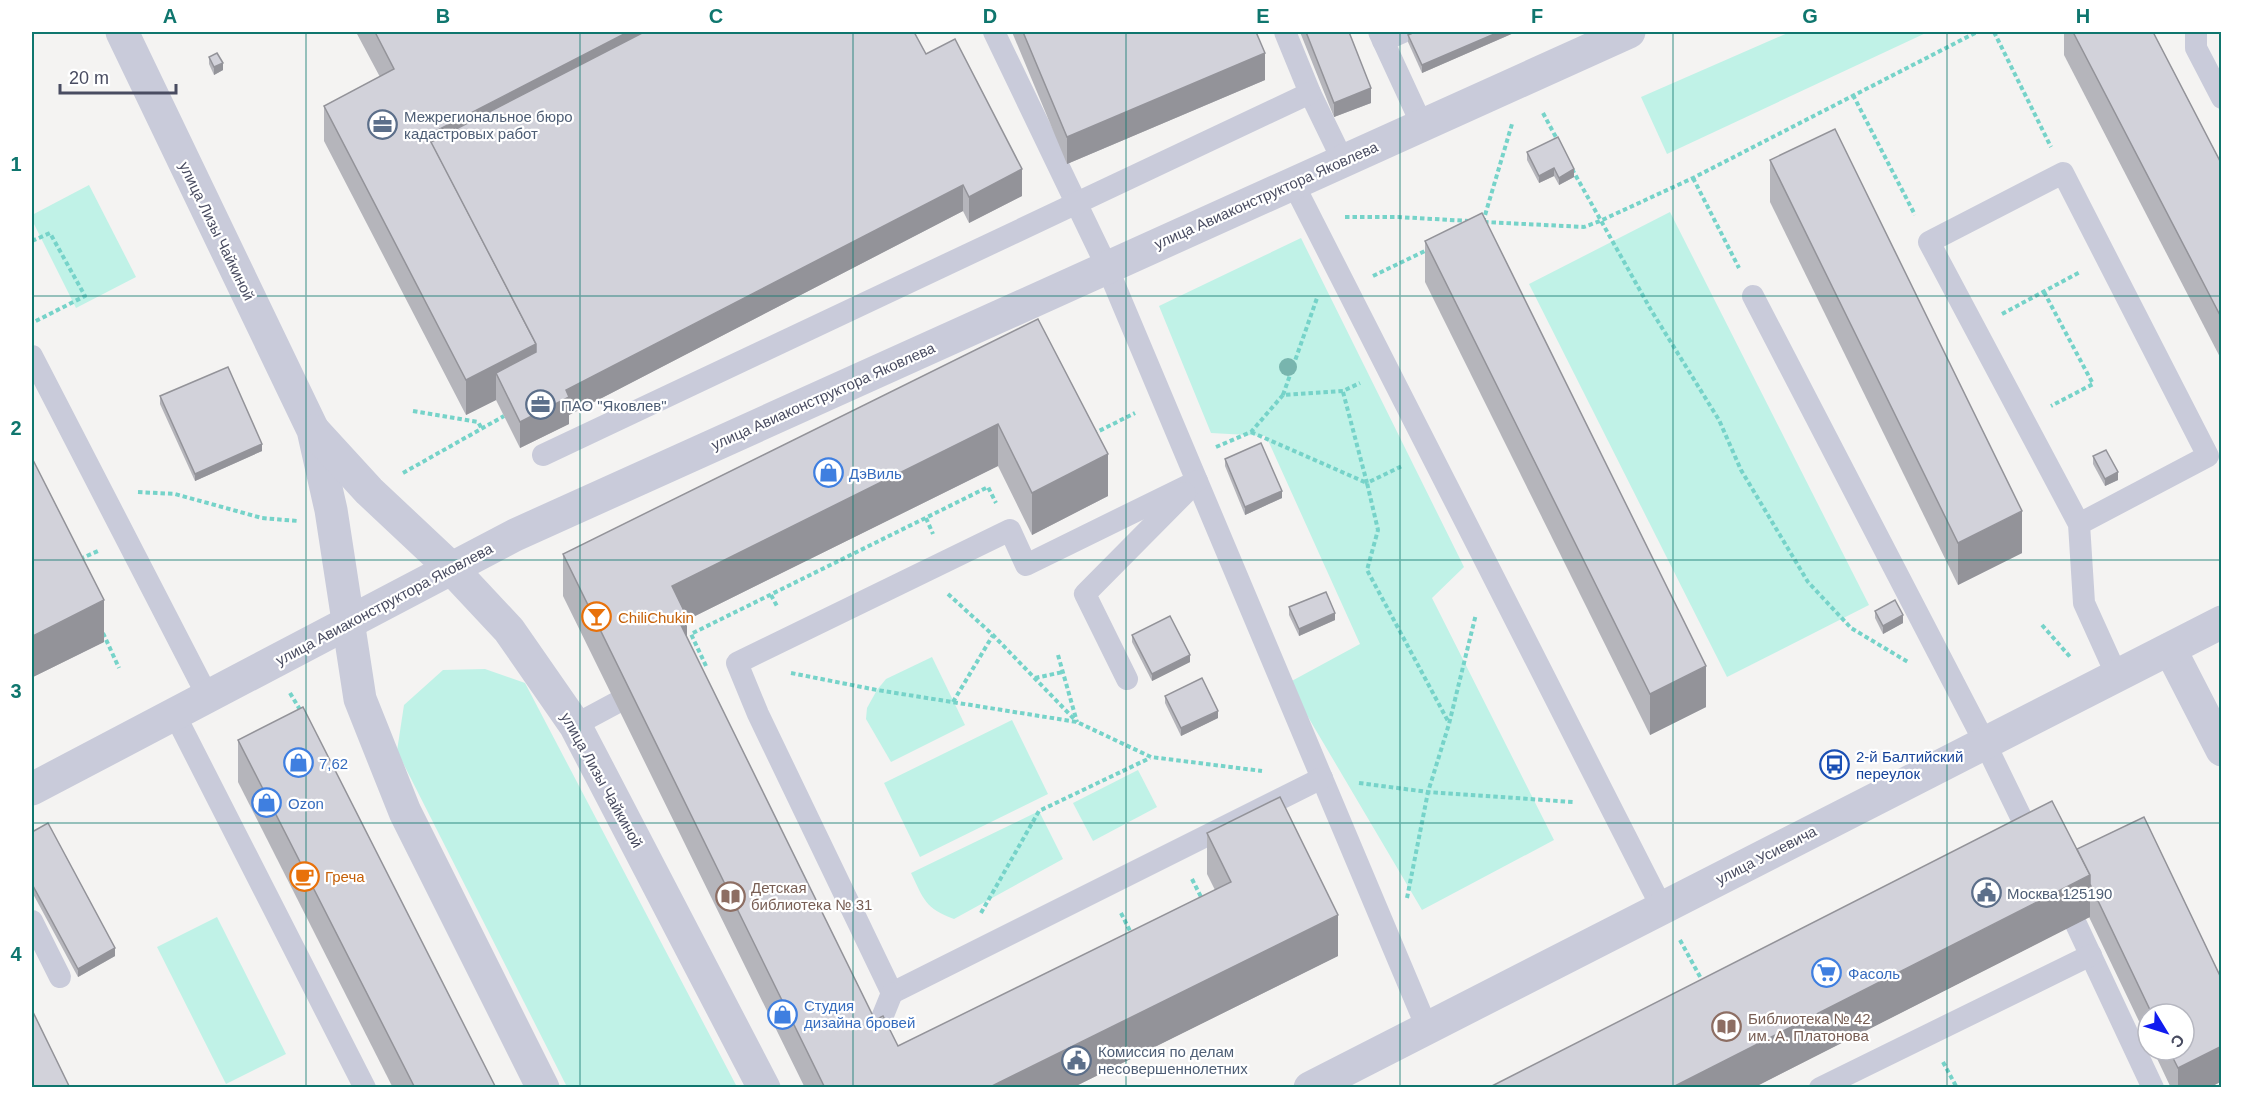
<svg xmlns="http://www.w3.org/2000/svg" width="2253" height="1119" font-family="Arial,sans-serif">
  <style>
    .green { fill: #c0f2e7 }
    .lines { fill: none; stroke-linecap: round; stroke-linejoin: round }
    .path { stroke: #76d3c9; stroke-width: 4; stroke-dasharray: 4.5 3; stroke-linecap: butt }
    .service { stroke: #c9cbda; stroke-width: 22 }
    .minor { stroke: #c9cbda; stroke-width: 33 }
    .tertiary { stroke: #c9cbda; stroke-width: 33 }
    .tree { fill: #78b5ae }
    .wall { fill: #b5b5bb }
    .shaded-wall { fill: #939399 }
    .building { fill: #d2d2da; stroke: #939399; stroke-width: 1.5 }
    .grid { fill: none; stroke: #0f766e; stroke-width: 1.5; stroke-opacity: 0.55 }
    .labels { text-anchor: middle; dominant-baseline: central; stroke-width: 4.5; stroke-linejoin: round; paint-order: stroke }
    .service-label { font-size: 15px; fill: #4e5e75; stroke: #fff; text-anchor: start }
    .street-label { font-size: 15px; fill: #494c61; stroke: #fff }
    .shop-label { font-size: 15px; fill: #366cbe; stroke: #fff; text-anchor: start }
    .food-label { font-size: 15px; fill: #c56008; stroke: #fff; text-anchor: start }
    .transit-label { font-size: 15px; fill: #164399; stroke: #fff; text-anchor: start }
    .education-label { font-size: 15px; fill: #785e54; stroke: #fff; text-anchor: start }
    .neatline { fill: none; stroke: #0f766e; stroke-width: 2 }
    .grid-label { font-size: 20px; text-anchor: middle; font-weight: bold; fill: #0f766e }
  </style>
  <rect width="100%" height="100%" fill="#f4f3f2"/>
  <!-- green -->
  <g class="green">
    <polygon points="1790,32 1928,32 1667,154 1641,97"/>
    <polygon points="89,185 136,277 76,308 32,220 32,215"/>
    <polygon points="1670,212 1869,605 1727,677 1529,284"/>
    <polygon points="1301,238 1464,567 1432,598 1554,840 1422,910 1288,683 1360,644 1266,436 1211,433 1159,306"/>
    <polygon points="932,657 965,725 891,762 866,719 867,708 877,690 886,679"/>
    <polygon points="485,669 525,683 737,1087 567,1087 397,751 404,705 443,670"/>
    <polygon points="1012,720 1048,794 920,857 884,783"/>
    <polygon points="1138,770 1157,807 1093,841 1073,803"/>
    <path d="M1039,811L1063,859L954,919C925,908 924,900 911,873Z"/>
    <polygon points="217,917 286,1054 226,1084 157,947"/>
  </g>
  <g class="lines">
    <!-- path -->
    <g class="path">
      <polyline points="1994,32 2051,147"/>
      <polyline points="1853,95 1915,215"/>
      <polyline points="1543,113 1558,141"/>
      <polyline points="1572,169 1651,310 1719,420 1741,470 1808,582 1851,628 1908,662"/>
      <polyline points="1693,178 1739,268"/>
      <polyline points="1345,217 1398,217 1469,221"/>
      <polyline points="1483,222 1512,124"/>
      <polyline points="1484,222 1584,227 1600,221 1693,178 1977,32"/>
      <polyline points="32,241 50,233 85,296 32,323"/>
      <polyline points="1373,276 1429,249"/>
      <polyline points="2044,292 2093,384 2051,406"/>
      <polyline points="2002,314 2080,272"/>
      <polyline points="1343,392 1367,483 1402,466"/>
      <polyline points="1283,395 1317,298"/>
      <polyline points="413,411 478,422 482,429"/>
      <polyline points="1251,432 1367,483 1378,530 1367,570 1449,723"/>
      <polyline points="1093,434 1135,413"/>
      <polyline points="1216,447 1251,432 1283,395 1343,391 1360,383"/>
      <polyline points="403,473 504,416"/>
      <polyline points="138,492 175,494 262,518 298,521"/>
      <polyline points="926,518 933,534"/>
      <polyline points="80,559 98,551"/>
      <polyline points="948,594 993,635 1077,722"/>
      <polyline points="771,595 778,608"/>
      <polyline points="2042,625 2071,658"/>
      <polyline points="103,633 119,668"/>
      <polyline points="1058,655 1077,722"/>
      <polyline points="706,666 691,634 988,487 996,503"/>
      <polyline points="791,673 877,690 1077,722 1151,757 1262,771"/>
      <polyline points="1035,678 1063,672"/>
      <polyline points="290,693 302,713"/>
      <polyline points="953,702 993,635"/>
      <polyline points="1359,783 1428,792 1573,802"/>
      <polyline points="1192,879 1203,901"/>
      <polyline points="1407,898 1428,792 1449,724 1476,614"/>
      <polyline points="981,913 1039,811 1150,758"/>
      <polyline points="1121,913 1132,935"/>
      <polyline points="1680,940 1704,984"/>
      <polyline points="1943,1062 1957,1088"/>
    </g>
    <!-- service -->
    <g class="service">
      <polyline points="994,32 1107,267 1427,1028"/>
      <polyline points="1285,32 1310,93 1343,161"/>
      <polyline points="1379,32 1422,125"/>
      <polyline points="2196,32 2196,48 2222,98"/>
      <polyline points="1383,41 1403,32"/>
      <polyline points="1293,183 1662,908"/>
      <polyline points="1753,296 1985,743 2034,844"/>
      <polyline points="32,356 208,697"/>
      <polyline points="543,455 1310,93"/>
      <polyline points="1197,481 1026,565 1010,530 737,663 758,714 892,993 1322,778"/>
      <polyline points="2079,524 2208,456 2063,173 1929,242 2079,524 2084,603 2117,676"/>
      <polyline points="1127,679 1085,594 1185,493"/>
      <polyline points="175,715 365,1088"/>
      <polyline points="575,725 616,703"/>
      <polyline points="32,921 60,977"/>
      <polyline points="2076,924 2153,1088"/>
      <polyline points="871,1045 892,993"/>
      <polyline points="1820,1088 2091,955"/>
    </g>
    <!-- minor -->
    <g class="minor">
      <polyline points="2170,649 2222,750"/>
      <polyline points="32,789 515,535 1629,32"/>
    </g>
    <!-- tertiary -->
    <g class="tertiary">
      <polyline points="122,32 313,430 331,510 360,699 405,812 543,1088"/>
      <polyline points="314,431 369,491 451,568 509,630 575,725 764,1088"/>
      <polyline points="1310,1088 2222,622"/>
    </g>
  </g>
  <!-- trees -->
  <circle class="tree" cx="1288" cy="367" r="9"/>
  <!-- wall -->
  <g class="wall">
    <polygon points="356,32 914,32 926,54 1022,196 969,223 963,211 569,415 569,424 520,448 496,400 466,415 324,141 324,106 380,77"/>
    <polygon points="1012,32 1256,32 1265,80 1067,164"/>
    <polygon points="1300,32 1349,32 1371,103 1334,117"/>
    <polygon points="1516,32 1422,73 1408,42 1408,35"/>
    <polygon points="2064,32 2153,32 2222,165 2222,361 2064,55"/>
    <polygon points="209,57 223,70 214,75 209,64"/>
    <polygon points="1527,152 1574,177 1559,185 1554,176 1539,183 1527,160"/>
    <polygon points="1770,160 2022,553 1958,585 1770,202"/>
    <polygon points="1425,241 1706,707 1650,735 1425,282"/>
    <polygon points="1038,319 1108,496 1032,535 998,466 687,620 687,638 875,1020 898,1046 1215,890 1207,874 1207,833 1338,956 1072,1088 805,1088 563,596 563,554"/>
    <polygon points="160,396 262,451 195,481 160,404"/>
    <polygon points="2093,456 2118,480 2105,486 2093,464"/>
    <polygon points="32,458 104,642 33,677 32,674"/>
    <polygon points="1225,459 1282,498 1245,515 1225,466"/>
    <polygon points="1289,607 1335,620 1299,636 1289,615"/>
    <polygon points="1875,611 1903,623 1883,634 1875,618"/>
    <polygon points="1132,635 1190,662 1152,681 1132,642"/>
    <polygon points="1165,696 1218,718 1181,736 1165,703"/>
    <polygon points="238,740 496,1088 393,1088 238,782"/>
    <polygon points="2052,801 2077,849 2144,817 2222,980 2222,1081 2209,1088 2171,1088 2153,1050 2184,1050 2184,1014 2148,1014 2148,1040 2089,917 1753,1088 1488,1088"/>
    <polygon points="32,832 115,956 78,977 32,892"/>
  </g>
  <!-- shaded-wall -->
  <g class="shaded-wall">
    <polygon points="628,32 695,32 438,164 428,135"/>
    <polygon points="1499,32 1516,32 1422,73 1422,65"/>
    <polygon points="1265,53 1265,80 1067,164 1067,137"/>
    <polygon points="223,63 223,70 214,75 214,67"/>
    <polygon points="1371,88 1371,103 1334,117 1334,103"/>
    <polygon points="1554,168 1554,176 1539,183 1539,176"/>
    <polygon points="1022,169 1022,196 969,223 969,197"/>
    <polygon points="1574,169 1574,177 1559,185 1559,178"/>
    <polygon points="963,185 963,211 569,415 569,424 520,448 520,422 566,390"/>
    <polygon points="536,344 536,379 496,373 496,400 466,415 466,380"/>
    <polygon points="998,424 998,466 687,620 687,659 672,586"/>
    <polygon points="262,444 262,451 195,481 195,474"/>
    <polygon points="1108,454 1108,496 1032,535 1032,493"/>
    <polygon points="2118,472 2118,480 2105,486 2105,479"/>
    <polygon points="1282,491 1282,498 1245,515 1245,507"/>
    <polygon points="2022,511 2022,553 1958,585 1958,543"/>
    <polygon points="104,600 104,642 33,677 33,636"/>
    <polygon points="1335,613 1335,620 1299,636 1299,629"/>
    <polygon points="1903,615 1903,623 1883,634 1883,626"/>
    <polygon points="1190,655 1190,662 1152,681 1152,674"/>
    <polygon points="1706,666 1706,707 1650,735 1650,694"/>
    <polygon points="1218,711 1218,718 1181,736 1181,728"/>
    <polygon points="2090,875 2090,917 1753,1088 1671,1088"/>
    <polygon points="1338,915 1338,956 1072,1088 988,1088"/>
    <polygon points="115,948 115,956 78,977 78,969"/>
    <polygon points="2222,1046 2222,1081 2209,1088 2178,1088 2178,1068"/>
  </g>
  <!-- building -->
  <g class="building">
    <polygon points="375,32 628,32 428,135 536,344 466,380 324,106 394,69"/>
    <polygon points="644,32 914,32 926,54 955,39 1022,169 969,197 963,185 566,390 569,397 520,422 496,373 536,352 536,344 431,142"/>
    <polygon points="1023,32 1256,32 1265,53 1067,137"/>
    <polygon points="1306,32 1349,32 1371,88 1334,103"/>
    <polygon points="1415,32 1499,32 1422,65 1408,35"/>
    <polygon points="2073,32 2153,32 2222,165 2222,319"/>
    <polygon points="217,53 223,63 214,67 209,57"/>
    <polygon points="1835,129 2022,511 1958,543 1770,160"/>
    <polygon points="1558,137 1574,169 1559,178 1554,168 1539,176 1527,152"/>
    <polygon points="1482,213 1706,666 1650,694 1425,241"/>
    <polygon points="1038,319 1108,454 1032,493 998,424 672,586 687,617 679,621 875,1020 883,1016 898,1046 1231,882 1207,833 1280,797 1338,915 988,1088 825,1088 563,554"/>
    <polygon points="228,367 262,444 195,474 160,396"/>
    <polygon points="1261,443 1282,491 1245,507 1225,459"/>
    <polygon points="2106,450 2118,472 2105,479 2093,456"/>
    <polygon points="32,458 104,600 33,636 32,632"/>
    <polygon points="1326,592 1335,613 1299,629 1289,607"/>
    <polygon points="1895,600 1903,615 1883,626 1875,611"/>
    <polygon points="1170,616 1190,655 1152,674 1132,635"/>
    <polygon points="1202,678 1218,711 1181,728 1165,696"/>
    <polygon points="303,707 496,1088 415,1088 238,740"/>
    <polygon points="2052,801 2090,875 1671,1088 1488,1088"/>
    <polygon points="2144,817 2222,980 2222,1046 2178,1068 2169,1050 2184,1050 2184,1014 2152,1014 2090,884 2090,875 2077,849"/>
    <polygon points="48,823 115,948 78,969 32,884 32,832"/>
    <polygon points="32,1010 70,1088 32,1088"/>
  </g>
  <!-- grid -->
  <path class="grid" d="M306,32V1088M580,32V1088M853,32V1088M1126,32V1088M1400,32V1088M1673,32V1088M1947,32V1088M32,296H2222M32,560H2222M32,823H2222"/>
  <!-- icons -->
  <defs>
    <symbol id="office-ring" viewBox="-11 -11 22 22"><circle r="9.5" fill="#fff" stroke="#5c6f8a" stroke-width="1.5"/><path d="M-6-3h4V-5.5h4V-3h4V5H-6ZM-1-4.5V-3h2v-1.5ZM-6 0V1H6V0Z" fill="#5c6f8a"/></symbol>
    <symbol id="shop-ring" viewBox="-11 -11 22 22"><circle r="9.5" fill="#fff" stroke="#3f7fe0" stroke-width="1.5"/><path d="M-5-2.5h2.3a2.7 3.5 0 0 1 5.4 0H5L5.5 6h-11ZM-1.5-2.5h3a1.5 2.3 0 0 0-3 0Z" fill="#3f7fe0"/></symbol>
    <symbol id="bar-ring" viewBox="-11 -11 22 22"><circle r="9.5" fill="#fff" stroke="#e8710a" stroke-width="1.5"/><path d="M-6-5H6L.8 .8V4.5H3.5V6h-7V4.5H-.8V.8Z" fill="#e8710a"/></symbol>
    <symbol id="bus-ring" viewBox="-11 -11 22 22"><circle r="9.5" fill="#fff" stroke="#1a4fb4" stroke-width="1.5"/><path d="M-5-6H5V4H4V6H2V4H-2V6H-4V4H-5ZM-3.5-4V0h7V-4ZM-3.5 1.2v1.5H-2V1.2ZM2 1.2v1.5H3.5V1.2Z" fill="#1a4fb4"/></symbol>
    <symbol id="cafe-ring" viewBox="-11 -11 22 22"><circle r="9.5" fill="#fff" stroke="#e8710a" stroke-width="1.5"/><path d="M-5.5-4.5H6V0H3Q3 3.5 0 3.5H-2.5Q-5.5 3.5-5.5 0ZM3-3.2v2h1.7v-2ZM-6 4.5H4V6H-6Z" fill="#e8710a"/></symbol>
    <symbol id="civic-ring" viewBox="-11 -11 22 22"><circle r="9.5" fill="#fff" stroke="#5c6f8a" stroke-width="1.5"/><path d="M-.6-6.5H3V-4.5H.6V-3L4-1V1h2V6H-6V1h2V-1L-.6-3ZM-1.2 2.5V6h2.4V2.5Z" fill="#5c6f8a"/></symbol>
    <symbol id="library-ring" viewBox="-11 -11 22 22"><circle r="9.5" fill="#fff" stroke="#8d6e63" stroke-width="1.5"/><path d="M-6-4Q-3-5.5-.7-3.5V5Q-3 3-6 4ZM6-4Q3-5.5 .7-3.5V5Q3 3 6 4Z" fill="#8d6e63"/></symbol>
    <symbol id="supermarket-ring" viewBox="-11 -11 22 22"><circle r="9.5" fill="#fff" stroke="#3f7fe0" stroke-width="1.5"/><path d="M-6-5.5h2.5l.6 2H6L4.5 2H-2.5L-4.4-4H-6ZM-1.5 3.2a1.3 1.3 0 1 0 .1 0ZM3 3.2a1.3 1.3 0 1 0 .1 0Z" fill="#3f7fe0"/></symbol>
  </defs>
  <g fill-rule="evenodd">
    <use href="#office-ring" x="366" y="108" width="33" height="33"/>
    <use href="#office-ring" x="524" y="388" width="33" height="33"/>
    <use href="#shop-ring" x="812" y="456" width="33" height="33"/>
    <use href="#bar-ring" x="580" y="600" width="33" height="33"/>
    <use href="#shop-ring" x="282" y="746" width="33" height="33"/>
    <use href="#bus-ring" x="1818" y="748" width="33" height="33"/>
    <use href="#shop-ring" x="250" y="786" width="33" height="33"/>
    <use href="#cafe-ring" x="288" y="860" width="33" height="33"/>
    <use href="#civic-ring" x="1970" y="876" width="33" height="33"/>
    <use href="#library-ring" x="714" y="880" width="33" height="33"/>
    <use href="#supermarket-ring" x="1810" y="956" width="33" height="33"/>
    <use href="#shop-ring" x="766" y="998" width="33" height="33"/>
    <use href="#library-ring" x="1710" y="1010" width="33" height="33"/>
    <use href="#civic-ring" x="1060" y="1044" width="33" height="33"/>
  </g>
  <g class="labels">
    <!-- service labels -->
    <g class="service-label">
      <text x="404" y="116">Межрегиональное бюро<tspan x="404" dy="17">кадастровых работ</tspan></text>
      <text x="561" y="405">ПАО "Яковлев"</text>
      <text x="2007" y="893">Москва 125190</text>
      <text x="1098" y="1051">Комиссия по делам<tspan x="1098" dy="17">несовершеннолетних</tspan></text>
    </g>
    <!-- street labels -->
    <g class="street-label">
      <text transform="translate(1266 195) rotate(-24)">улица Авиаконструктора Яковлева</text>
      <text transform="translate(217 231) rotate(64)">улица Лизы Чайкиной</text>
      <text transform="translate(823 396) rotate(-24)">улица Авиаконструктора Яковлева</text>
      <text transform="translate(384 604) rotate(-28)">улица Авиаконструктора Яковлева</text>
      <text transform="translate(602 780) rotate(61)">улица Лизы Чайкиной</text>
      <text transform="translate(1766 855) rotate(-27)">улица Усиевича</text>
    </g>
    <!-- shop labels -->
    <g class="shop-label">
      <text x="849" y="473">ДэВиль</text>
      <text x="319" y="763">7,62</text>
      <text x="288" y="803">Ozon</text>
      <text x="1848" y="973">Фасоль</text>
      <text x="804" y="1005">Студия<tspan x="804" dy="17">дизайна бровей</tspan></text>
    </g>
    <!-- food labels -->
    <g class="food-label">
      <text x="618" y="617">ChiliChukin</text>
      <text x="325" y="876">Греча</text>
    </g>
    <!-- transit labels -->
    <g class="transit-label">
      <text x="1856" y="756">2-й Балтийский<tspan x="1856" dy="17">переулок</tspan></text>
    </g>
    <!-- education labels -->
    <g class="education-label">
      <text x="751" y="887">Детская<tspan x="751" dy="17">библиотека № 31</tspan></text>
      <text x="1748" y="1018">Библиотека № 42<tspan x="1748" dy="17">им. А. Платонова</tspan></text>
    </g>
  </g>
  <!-- border -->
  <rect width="2253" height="1119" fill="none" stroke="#ffffff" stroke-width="66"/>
  <!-- north arrow -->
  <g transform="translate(2166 1032) rotate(128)"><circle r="28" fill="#ffffff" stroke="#b6b7c0" stroke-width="1.5"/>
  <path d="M0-4.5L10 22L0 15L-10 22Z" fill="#111cef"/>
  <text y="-9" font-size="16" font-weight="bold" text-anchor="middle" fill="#494c61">С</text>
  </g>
  <!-- scale -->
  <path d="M60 84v9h116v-9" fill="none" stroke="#494c61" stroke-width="3"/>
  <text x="69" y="84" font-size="18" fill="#494c61" stroke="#ffffff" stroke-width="4.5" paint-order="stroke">20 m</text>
  <rect x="33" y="33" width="2187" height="1053" class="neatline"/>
  <g class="grid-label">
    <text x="170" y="23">A</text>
    <text x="443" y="23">B</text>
    <text x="716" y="23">C</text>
    <text x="990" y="23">D</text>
    <text x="1263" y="23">E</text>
    <text x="1537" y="23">F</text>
    <text x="1810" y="23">G</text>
    <text x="2083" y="23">H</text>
    <text x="16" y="171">1</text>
    <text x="16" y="435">2</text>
    <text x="16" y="698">3</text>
    <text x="16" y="961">4</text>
  </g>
</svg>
